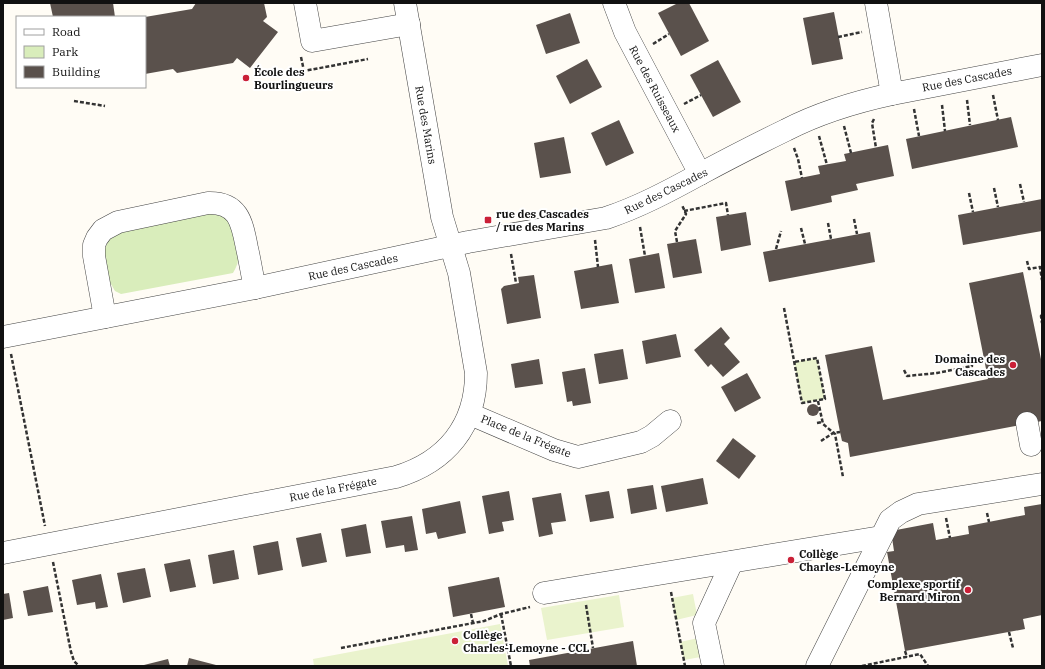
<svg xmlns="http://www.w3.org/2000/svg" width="1045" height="669" font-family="'IBM Plex Serif',serif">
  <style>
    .green { fill: #d9edbb }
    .pitch { fill: #eaf3cd }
    .building { fill: #5a514c }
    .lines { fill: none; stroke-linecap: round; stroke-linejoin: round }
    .minor-casing { stroke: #444; stroke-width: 23 }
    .path { stroke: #333; stroke-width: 2.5; stroke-dasharray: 4 2; stroke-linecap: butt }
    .minor { stroke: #fff; stroke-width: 22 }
    .poi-dot { fill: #ca2037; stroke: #fff; stroke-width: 1.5 }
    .labels { text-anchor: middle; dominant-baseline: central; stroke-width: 4; stroke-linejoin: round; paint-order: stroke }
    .poi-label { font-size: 11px; font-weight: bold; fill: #111; stroke: #fff; text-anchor: start }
    .street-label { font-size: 11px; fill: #111; stroke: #fff }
  </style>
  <rect width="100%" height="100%" fill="#fffcf5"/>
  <!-- green -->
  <path class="green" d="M205,214C210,214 216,213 221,215C233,221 240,250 238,261C237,266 235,269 233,273L121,294L115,291L108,279L104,252L109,238L121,232Z"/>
  <!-- pitch -->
  <g class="pitch">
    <polygon points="817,358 825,399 802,403 794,362"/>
    <polygon points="693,594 697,615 676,620 672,598"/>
    <polygon points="619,595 624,627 547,640 541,608"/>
    <polygon points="500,624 508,666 314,666 313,659"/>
    <polygon points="703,637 706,656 684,660 680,642"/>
  </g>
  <!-- building -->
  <g class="building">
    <polygon points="50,3 113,3 115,17 53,17"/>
    <polygon points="196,3 264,3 267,17 263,21 278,32 250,68 237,58 233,63 177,73 173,69 145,74 145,17 192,9"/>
    <polygon points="678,3 689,3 709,41 681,56 658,13"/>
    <polygon points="834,12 843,59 812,65 803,18"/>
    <polygon points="570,13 580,43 546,54 536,25"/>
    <polygon points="587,59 602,87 570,104 556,76"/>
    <polygon points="718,60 741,102 713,117 690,75"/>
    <polygon points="1011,117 1018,147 912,169 906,139"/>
    <polygon points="619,120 634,153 606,166 591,133"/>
    <polygon points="564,137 571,173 540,178 534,143"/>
    <polygon points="888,145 894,176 856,184 858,190 831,196 832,202 791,211 785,181 820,174 818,166 846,161 844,154"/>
    <polygon points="1042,199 1042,231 963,245 958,215"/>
    <polygon points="746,212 751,245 721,251 716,217"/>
    <polygon points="870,232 875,262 769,282 763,252"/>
    <polygon points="696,239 702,273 673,278 667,244"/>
    <polygon points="659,253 665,288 635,293 629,259"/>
    <polygon points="612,264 619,303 581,309 574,271"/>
    <polygon points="1023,272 1042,364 1042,421 850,457 848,443 842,441 840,432 825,355 872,346 883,400 988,379 969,283"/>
    <polygon points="534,275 541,318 507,324 501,289 504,286 519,283 518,277"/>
    <polygon points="721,327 730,338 724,344 740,362 723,377 711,364 708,367 694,350"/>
    <polygon points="676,334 681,357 646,364 642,341"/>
    <polygon points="623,349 628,379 599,384 594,354"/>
    <polygon points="539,359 543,384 515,388 511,364"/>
    <polygon points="585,368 591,403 573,406 572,401 567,402 562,372"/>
    <polygon points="747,373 761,398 735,412 721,387"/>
    <circle cx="813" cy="410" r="6"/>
    <polygon points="733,438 756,456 739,479 716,461"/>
    <polygon points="703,478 708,504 666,512 661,486"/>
    <polygon points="653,485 657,509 631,514 627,489"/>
    <polygon points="509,491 514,520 502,522 504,531 489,534 482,496"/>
    <polygon points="609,491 614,518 590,522 585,495"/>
    <polygon points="561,493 566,521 551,523 553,534 539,537 532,498"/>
    <polygon points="460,501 466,533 438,539 436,532 426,534 422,509"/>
    <polygon points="1042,504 1042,615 1023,619 1025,629 905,651 887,552 894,551 891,531 933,523 936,540 969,534 968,526 1025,515 1024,507"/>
    <polygon points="412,516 418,550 405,552 404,545 386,548 381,521"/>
    <polygon points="366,524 371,553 346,557 341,529"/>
    <polygon points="321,533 327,562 302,567 296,538"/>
    <polygon points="278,541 283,570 258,575 253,546"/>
    <polygon points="234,550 239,579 213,584 208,555"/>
    <polygon points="190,559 196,587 170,592 164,564"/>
    <polygon points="145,568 151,597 123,603 117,573"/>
    <polygon points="101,574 108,607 96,609 95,602 77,605 72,580"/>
    <polygon points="499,577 505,607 453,617 448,587"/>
    <polygon points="48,586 53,612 28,616 23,591"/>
    <polygon points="9,593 13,618 3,620 3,594"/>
    <polygon points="633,641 637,666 530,666 529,660"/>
    <polygon points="189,658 216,665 216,666 187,666"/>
    <polygon points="168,659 170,666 144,666 144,665"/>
  </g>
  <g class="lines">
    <defs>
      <g id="minor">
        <polyline points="305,3 312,41 409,24"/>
        <polyline points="614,3 625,32 700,174"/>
        <polyline points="876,3 892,94"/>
        <path d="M105,317L94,256V245L97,238L103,230L118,222L208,203C239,202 242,223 247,248C250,261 252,275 255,288"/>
        <path d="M3,337L255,288L468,242L606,218C639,207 669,191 700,174C728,159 757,144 786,130C819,113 855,102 892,94L1042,65"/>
        <polyline points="470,414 554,450 578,457 641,442 652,436 670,421"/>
        <polyline points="1027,423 1031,445"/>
        <path d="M3,553L396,477C446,462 476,426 476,373L459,273L442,217L405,3"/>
        <polyline points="544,593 881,537"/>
        <polyline points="713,666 704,623 732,562"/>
        <polyline points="817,666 890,520 901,512 918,504 1042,484"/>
      </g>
    </defs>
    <!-- minor casing -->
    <use href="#minor" class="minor-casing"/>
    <!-- path -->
    <g class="path">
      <polyline points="838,37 862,32"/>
      <polyline points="653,44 669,34"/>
      <polyline points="301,57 304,71 368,59"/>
      <polyline points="304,71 304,76"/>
      <polyline points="993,95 998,120"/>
      <polyline points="967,100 970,125"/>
      <polyline points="74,101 105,106"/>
      <polyline points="684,104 701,95"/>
      <polyline points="942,105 945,131"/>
      <polyline points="914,109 919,136"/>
      <polyline points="874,119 872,123 876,148"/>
      <polyline points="844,126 851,153"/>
      <polyline points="819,136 827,165"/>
      <polyline points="794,148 798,159 802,178"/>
      <polyline points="1020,184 1024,202"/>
      <polyline points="994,188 998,207"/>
      <polyline points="969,193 973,212"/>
      <polyline points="684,211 726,203 728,215"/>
      <polyline points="854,219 857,234"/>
      <polyline points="828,223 831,239"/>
      <polyline points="640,227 645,256"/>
      <polyline points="801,228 805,244"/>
      <polyline points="595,240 598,267"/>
      <polyline points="677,242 675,231 686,214 682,205"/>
      <polyline points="776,249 781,231"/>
      <polyline points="511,254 516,283"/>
      <polyline points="1027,261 1029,269 1040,267 1042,280"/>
      <polyline points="784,308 802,403 825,399 817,358 794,362"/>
      <polyline points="1042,315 1041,316 1042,323"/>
      <polyline points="11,354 45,526"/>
      <polyline points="904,370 907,376 937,373 972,366 971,359 984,357"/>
      <polyline points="818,401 823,424 835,434 843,477"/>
      <polyline points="817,423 822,422"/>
      <polyline points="821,441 833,433 840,432"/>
      <polyline points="987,513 989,522"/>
      <polyline points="946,518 950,538"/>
      <polyline points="53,562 71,652 74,661 79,666"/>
      <polyline points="671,592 685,666"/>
      <polyline points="586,605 593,648"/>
      <polyline points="471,614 473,623"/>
      <polyline points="501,614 511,666"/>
      <polyline points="1009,632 1013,648"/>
      <polyline points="341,648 484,621 501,614 530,607"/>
      <polyline points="905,651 907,657"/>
      <polyline points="862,666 920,654 928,666"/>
    </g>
    <!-- minor -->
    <use href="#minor" class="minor"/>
  </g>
  <!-- markers -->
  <g class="poi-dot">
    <circle cx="246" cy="78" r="4"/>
    <rect x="484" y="216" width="8" height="8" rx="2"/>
    <circle cx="1013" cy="365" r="4"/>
    <circle cx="791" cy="560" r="4"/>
    <circle cx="968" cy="590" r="4"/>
    <circle cx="455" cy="641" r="4"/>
  </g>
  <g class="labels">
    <!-- poi labels -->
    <g class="poi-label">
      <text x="254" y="72">École des<tspan x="254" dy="13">Bourlingueurs</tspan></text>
      <text x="496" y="214">rue des Cascades<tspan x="496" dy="13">/ rue des Marins</tspan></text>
      <text x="1005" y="359" text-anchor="end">Domaine des<tspan x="1005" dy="13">Cascades</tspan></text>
      <text x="799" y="554">Collège<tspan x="799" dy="13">Charles-Lemoyne</tspan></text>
      <text x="960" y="584" text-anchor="end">Complexe sportif<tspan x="960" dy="13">Bernard Miron</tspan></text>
      <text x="463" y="635">Collège<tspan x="463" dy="13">Charles-Lemoyne - CCL</tspan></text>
    </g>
    <!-- street labels -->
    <g class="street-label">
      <text transform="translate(967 79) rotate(-11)">Rue des Cascades</text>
      <text transform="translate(655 89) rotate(62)">Rue des Ruisseaux</text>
      <text transform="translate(426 125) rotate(80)">Rue des Marins</text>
      <text transform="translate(666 191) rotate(-26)">Rue des Cascades</text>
      <text transform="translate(353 267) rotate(-12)">Rue des Cascades</text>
      <text transform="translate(526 436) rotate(22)">Place de la Frégate</text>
      <text transform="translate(333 489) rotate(-11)">Rue de la Frégate</text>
    </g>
  </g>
  <!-- border -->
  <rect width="1045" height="669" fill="none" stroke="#111111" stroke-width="8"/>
  <!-- legend -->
  <rect x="16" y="16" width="130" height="72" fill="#ffffff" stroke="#a0a0a0"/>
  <rect x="24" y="29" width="20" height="6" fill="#ffffff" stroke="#a0a0a0"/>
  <text x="52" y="36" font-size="12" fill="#111111">Road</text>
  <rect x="24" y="46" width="20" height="12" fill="#d9edbb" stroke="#a0a0a0"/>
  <text x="52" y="56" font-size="12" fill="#111111">Park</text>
  <rect x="24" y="66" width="20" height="12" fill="#5a514c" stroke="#a0a0a0"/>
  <text x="52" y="76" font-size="12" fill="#111111">Building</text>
</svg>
